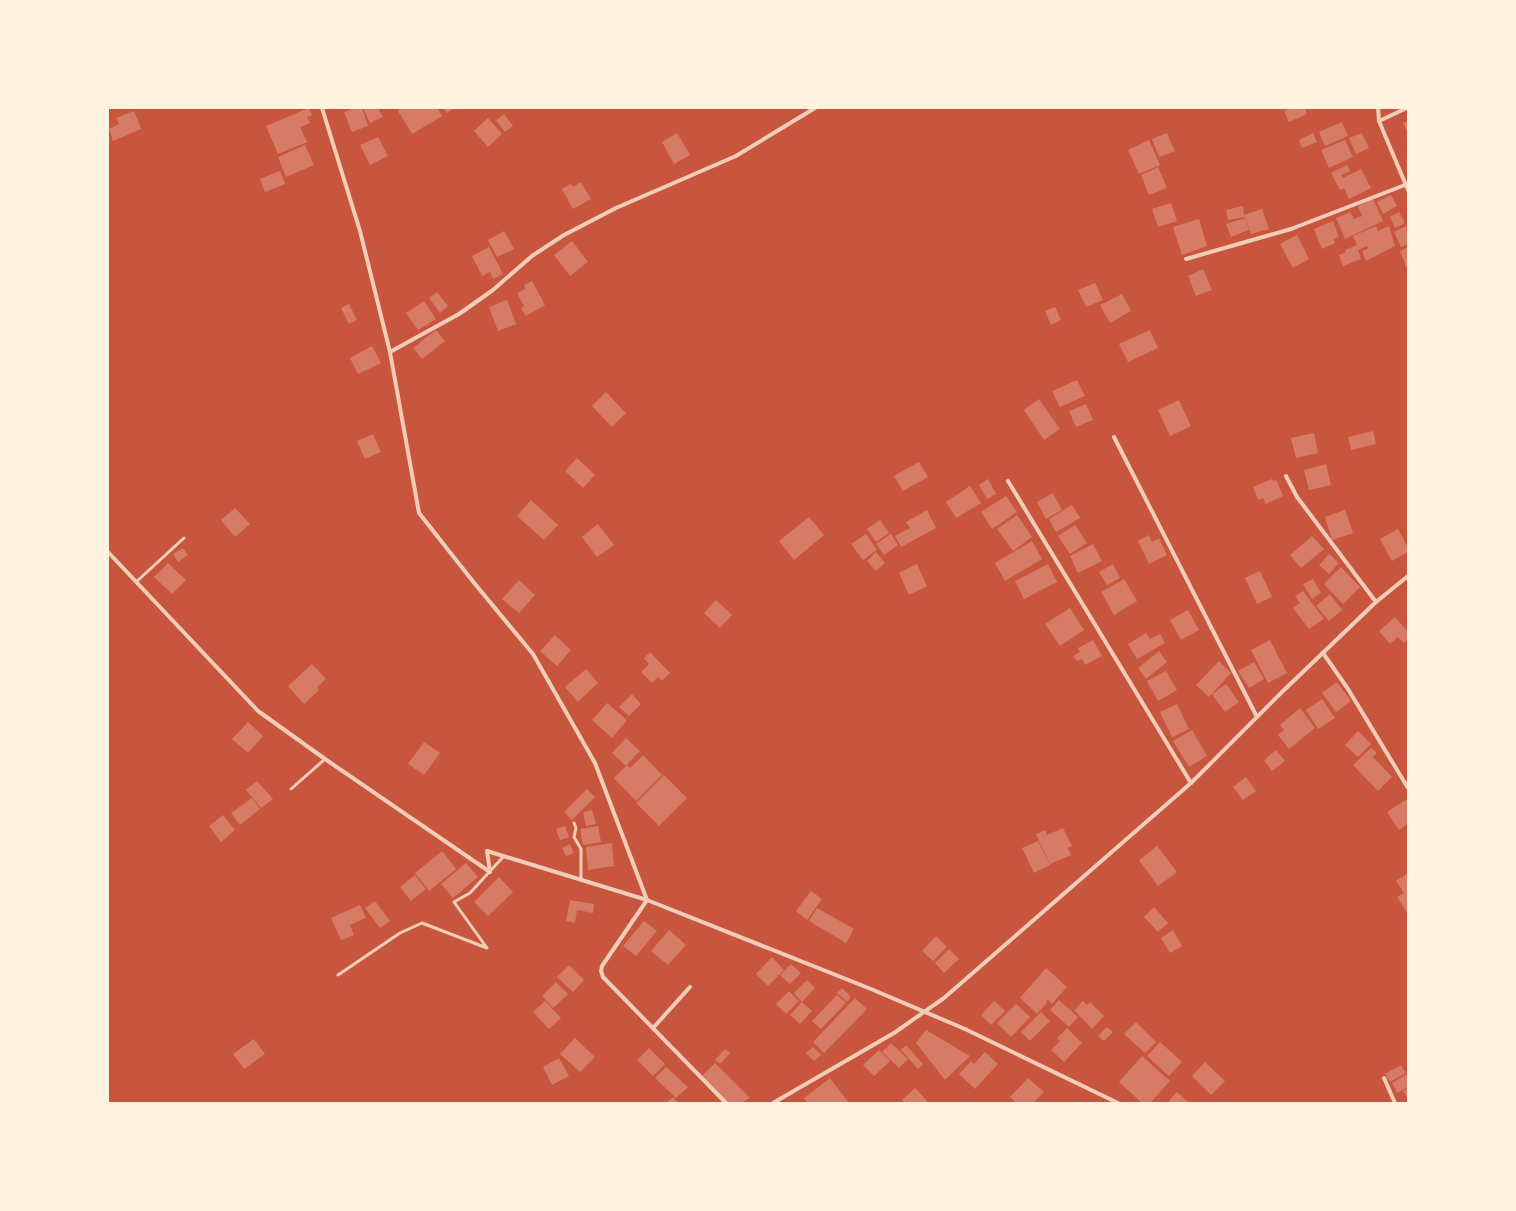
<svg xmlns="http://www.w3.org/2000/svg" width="1516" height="1211" font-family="Quicksand,sans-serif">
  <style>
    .building { fill: #d67c66 }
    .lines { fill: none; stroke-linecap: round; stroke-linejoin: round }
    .service { stroke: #f1ccb7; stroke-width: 3 }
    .minor { stroke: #f1ccb7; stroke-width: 4 }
  </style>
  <rect width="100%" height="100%" fill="#c8553d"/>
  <!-- building -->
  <g class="building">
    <polygon points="309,108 312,115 307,117 310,123 300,127 307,142 278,154 266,126"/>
    <polygon points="355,108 362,108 368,126 352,132 344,112"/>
    <polygon points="363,108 378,108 383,117 370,123"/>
    <polygon points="402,108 437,108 442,116 412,134 398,111"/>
    <polygon points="443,108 454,108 447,113"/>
    <polygon points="1290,108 1305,108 1307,114 1289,122 1284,111"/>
    <polygon points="134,111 141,129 113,141 109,129 119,124 116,118"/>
    <polygon points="504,114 513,126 505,132 496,120"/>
    <polygon points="488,118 502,134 488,147 474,131"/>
    <polygon points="1408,121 1408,133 1403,123"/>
    <polygon points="1342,122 1348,136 1325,146 1319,132"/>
    <polygon points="677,133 690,155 674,164 662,142"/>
    <polygon points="1167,133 1175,151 1159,157 1152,139"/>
    <polygon points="1313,133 1317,142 1302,148 1299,140"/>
    <polygon points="1362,133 1369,148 1356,154 1349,138"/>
    <polygon points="378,137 388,156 370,165 360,145"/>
    <polygon points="1149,140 1160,165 1139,174 1128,150"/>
    <polygon points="1345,140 1353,157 1329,168 1321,150"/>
    <polygon points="305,145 314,165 286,177 278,157"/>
    <polygon points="1347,165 1350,171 1341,175 1343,178 1361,169 1371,188 1349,199 1344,188 1340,190 1331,173"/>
    <polygon points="1158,167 1167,188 1149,195 1141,175"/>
    <polygon points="280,171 285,184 265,192 260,179"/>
    <polygon points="581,182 591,199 573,209 562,189 571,184 573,187"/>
    <polygon points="1391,195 1397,206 1383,214 1377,202"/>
    <polygon points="1373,199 1383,221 1345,239 1336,218 1350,212 1354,219 1362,216 1358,206"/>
    <polygon points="1171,203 1177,221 1158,227 1152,209"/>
    <polygon points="1243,206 1244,215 1262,209 1269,229 1251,234 1245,217 1228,220 1226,210"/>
    <polygon points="1399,212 1405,223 1395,228 1390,217"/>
    <polygon points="1245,218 1249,230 1231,237 1226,224"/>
    <polygon points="1199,219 1207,246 1182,255 1173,227"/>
    <polygon points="1333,221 1339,237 1334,239 1335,243 1322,249 1314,229"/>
    <polygon points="1376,226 1378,231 1389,226 1395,246 1366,261 1362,251 1368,249 1367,246 1358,250 1361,259 1343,266 1339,255 1346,252 1345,250 1357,245 1353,236"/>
    <polygon points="1406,226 1408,244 1401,247 1394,232"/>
    <polygon points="504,231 514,249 497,257 488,240"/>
    <polygon points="1297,235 1309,259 1293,268 1280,244"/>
    <polygon points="572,241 588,262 570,276 554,255"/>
    <polygon points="489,247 503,274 493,279 490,272 482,276 472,256"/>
    <polygon points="1408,247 1408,271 1400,251"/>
    <polygon points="1203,269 1212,290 1196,296 1188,276"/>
    <polygon points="532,281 545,305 526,316 521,308 524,306 517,293 525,289 524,285"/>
    <polygon points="1095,283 1103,300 1086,307 1078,290"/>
    <polygon points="437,292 448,306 440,313 429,298"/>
    <polygon points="1122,294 1131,311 1110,323 1100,305"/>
    <polygon points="507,300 516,324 498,331 489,307"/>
    <polygon points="424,301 436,319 418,330 406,313"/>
    <polygon points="349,304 357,320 349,324 341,308"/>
    <polygon points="1055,307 1061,320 1051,325 1045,311"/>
    <polygon points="436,330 445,341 422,359 413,348"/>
    <polygon points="1150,330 1158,348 1128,362 1119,344"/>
    <polygon points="372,346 381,363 358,374 350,358"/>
    <polygon points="1077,380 1085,396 1060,407 1052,391"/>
    <polygon points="606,392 626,413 612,427 592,406"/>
    <polygon points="1039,399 1060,429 1044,440 1024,410"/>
    <polygon points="1179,400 1191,426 1170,436 1158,410"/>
    <polygon points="1086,404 1093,420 1076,427 1069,411"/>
    <polygon points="1373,431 1376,444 1351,450 1348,437"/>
    <polygon points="1314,433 1318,453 1296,458 1291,438"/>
    <polygon points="373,434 381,452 365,459 357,441"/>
    <polygon points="577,458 595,475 583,488 565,471"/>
    <polygon points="919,462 928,477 903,491 894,476"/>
    <polygon points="1326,464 1331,485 1309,490 1304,470"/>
    <polygon points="988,479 996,494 987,499 979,485"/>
    <polygon points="1272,479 1273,481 1276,480 1283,496 1266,504 1263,498 1258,500 1253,487"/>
    <polygon points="970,486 981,503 956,518 946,502"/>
    <polygon points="1053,493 1062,510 1046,519 1037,502"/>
    <polygon points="1006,496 1017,512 992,529 981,512"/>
    <polygon points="531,500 558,525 544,540 517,516"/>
    <polygon points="1072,505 1080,518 1056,532 1049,519"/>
    <polygon points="235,508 250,524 235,537 221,520"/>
    <polygon points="927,510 936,528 901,547 895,536 910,528 906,522"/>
    <polygon points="1345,510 1353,533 1332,540 1325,517"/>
    <polygon points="1017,515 1032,537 1013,551 997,529"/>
    <polygon points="809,517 824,535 794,560 779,541"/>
    <polygon points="880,520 889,533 876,542 867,529"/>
    <polygon points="598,524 614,545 597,557 582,537"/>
    <polygon points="1075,525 1087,543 1070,554 1058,536"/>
    <polygon points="1398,529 1408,548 1408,552 1392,561 1380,539"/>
    <polygon points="866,534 877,550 863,560 851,544"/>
    <polygon points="891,534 898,545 884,555 876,544"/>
    <polygon points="1149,535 1152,542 1159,538 1167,555 1149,564 1138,541"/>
    <polygon points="1312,536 1324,549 1301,568 1290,555"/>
    <polygon points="1032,541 1042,559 1005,581 995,563"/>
    <polygon points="1093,544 1102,561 1078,573 1070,556"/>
    <polygon points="183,548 188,555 178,562 173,554"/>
    <polygon points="876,552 885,563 876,571 867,561"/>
    <polygon points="1329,554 1339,563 1329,574 1319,565"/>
    <polygon points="168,563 186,580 172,594 154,577"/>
    <polygon points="917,564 927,586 909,595 899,573"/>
    <polygon points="1048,564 1057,582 1024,599 1015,581"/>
    <polygon points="1113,564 1120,578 1107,585 1099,572"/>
    <polygon points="1341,567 1360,587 1343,604 1324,584"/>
    <polygon points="1260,571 1272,597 1257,604 1245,578"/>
    <polygon points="1124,579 1137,601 1114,615 1101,592"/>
    <polygon points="1313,579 1321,593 1312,599 1303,584"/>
    <polygon points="519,580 535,595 519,613 502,599"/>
    <polygon points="1303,591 1324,619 1309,629 1293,608 1300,603 1295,596"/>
    <polygon points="1330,594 1342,610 1329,621 1316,606"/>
    <polygon points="716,600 732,615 720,628 704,613"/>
    <polygon points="1070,608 1084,630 1060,646 1045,624"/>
    <polygon points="1188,610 1199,630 1181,640 1170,620"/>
    <polygon points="1395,617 1408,632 1408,640 1404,643 1398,637 1390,644 1379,631"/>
    <polygon points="1146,633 1150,639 1160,634 1165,643 1137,659 1128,644"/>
    <polygon points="555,635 571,650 557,666 540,651"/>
    <polygon points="1093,640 1102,656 1085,665 1082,659 1077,661 1073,656 1080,652 1078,648"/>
    <polygon points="1270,640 1287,673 1268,683 1251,650"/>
    <polygon points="1159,651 1167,662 1146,679 1138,668"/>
    <polygon points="650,652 670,673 662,681 658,677 652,683 641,672 649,664 644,658"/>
    <polygon points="1219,661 1231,673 1209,697 1196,685"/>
    <polygon points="1254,662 1264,679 1249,688 1238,671"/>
    <polygon points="312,664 326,679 317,687 319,690 304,704 288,686"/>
    <polygon points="586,669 598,683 578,702 565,687"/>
    <polygon points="1166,671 1177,690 1158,701 1147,681"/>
    <polygon points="1337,682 1351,701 1336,712 1322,693"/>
    <polygon points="1226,684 1239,702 1225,712 1212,694"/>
    <polygon points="632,694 641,704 629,716 619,707"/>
    <polygon points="1322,699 1335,718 1318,729 1306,710"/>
    <polygon points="607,703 627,720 612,738 592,720"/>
    <polygon points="1177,704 1189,729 1172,737 1160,712"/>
    <polygon points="1300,708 1315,728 1289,749 1278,735 1284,730 1280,725"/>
    <polygon points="248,722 263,736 248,753 232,739"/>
    <polygon points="1192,730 1207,756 1189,767 1173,741"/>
    <polygon points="1358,731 1371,744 1358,757 1345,745"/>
    <polygon points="626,738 640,751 626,766 612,753"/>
    <polygon points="424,742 440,753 424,775 408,764"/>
    <polygon points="1371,748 1377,753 1373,757 1392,777 1378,791 1353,765"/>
    <polygon points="1276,750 1285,761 1272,771 1264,760"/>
    <polygon points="643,755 662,775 636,801 614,778 627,765 630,768"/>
    <polygon points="664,775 687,798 659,826 636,803"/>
    <polygon points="1246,777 1256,791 1243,800 1233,787"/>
    <polygon points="257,781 273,799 261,808 246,790"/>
    <polygon points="587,789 595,797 572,820 564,812"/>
    <polygon points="252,798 260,809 240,825 231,813"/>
    <polygon points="1407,799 1408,824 1399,830 1387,812"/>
    <polygon points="592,810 596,824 586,826 583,812"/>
    <polygon points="223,815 235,830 221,842 209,826"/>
    <polygon points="565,826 569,837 560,840 556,829"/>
    <polygon points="598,826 601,842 583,845 580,829"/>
    <polygon points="1063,828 1072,846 1068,848 1071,855 1050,864 1038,839"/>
    <polygon points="1045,830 1047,835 1038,839 1036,834"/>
    <polygon points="1038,841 1050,865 1034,873 1022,848"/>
    <polygon points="612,843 614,866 588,870 586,847"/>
    <polygon points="570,844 574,853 566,856 562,848"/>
    <polygon points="1157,846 1177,872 1158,886 1139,860"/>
    <polygon points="442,851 456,869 429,891 415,873"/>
    <polygon points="466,863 478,877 453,898 441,884"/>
    <polygon points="1408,873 1408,912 1407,913 1397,897 1404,893 1396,881"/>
    <polygon points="415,875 426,889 411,901 400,887"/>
    <polygon points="499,877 513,892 488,916 474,902"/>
    <polygon points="811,891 822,899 807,920 796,911"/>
    <polygon points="570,900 594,904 593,913 577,910 575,923 566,921"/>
    <polygon points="375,901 390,921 380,928 365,908"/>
    <polygon points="360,905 366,918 350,925 354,935 341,940 331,918"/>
    <polygon points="1154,907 1168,923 1158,932 1144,917"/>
    <polygon points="817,908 854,929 846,943 809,921"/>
    <polygon points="644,921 657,931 636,956 623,946"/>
    <polygon points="669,930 686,945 668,965 651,951"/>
    <polygon points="1173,930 1182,946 1170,953 1161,938"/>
    <polygon points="936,936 947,947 933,961 922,951"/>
    <polygon points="949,949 959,959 944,973 935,963"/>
    <polygon points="772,957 784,970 768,986 756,974"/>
    <polygon points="791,964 801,973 790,984 780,975"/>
    <polygon points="569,965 584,980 573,992 557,977"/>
    <polygon points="1046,968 1067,987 1052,1004 1048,1000 1046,1002 1047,1003 1037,1014 1020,998"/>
    <polygon points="807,980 815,988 802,1002 794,993"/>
    <polygon points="556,982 568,994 553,1008 542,996"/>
    <polygon points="842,988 851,997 847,1002 837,993"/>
    <polygon points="789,991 799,1001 786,1014 776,1004"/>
    <polygon points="837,995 846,1003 821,1029 812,1021"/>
    <polygon points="855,998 867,1009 824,1053 813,1042"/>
    <polygon points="1059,1000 1078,1017 1069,1027 1050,1010"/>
    <polygon points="545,1001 561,1018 549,1029 533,1012"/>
    <polygon points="994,1001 1005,1011 991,1025 981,1015"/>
    <polygon points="1083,1001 1087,1005 1090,1002 1104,1016 1092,1029 1074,1010"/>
    <polygon points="802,1002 812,1011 800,1024 790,1015"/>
    <polygon points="1016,1004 1030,1017 1011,1037 997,1023"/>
    <polygon points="1041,1012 1050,1021 1030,1041 1021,1032"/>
    <polygon points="1136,1022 1156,1042 1145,1053 1124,1034"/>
    <polygon points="1107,1027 1113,1032 1104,1041 1098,1036"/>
    <polygon points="1067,1028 1082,1043 1064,1062 1051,1050 1060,1041 1057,1038"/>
    <polygon points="926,1030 970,1056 945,1080 916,1043"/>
    <polygon points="575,1038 595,1057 580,1072 560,1054"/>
    <polygon points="254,1039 265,1054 244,1069 233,1054"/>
    <polygon points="1160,1042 1182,1062 1169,1076 1147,1056"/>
    <polygon points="891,1043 908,1059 899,1068 882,1052"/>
    <polygon points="906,1045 923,1064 918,1069 901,1050"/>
    <polygon points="813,1047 821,1055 814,1061 806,1053"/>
    <polygon points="649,1048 665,1064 653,1076 637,1060"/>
    <polygon points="725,1049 730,1053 720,1064 715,1060"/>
    <polygon points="879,1050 890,1061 874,1076 863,1065"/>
    <polygon points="985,1052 998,1064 975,1089 959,1074 971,1061 974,1064"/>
    <polygon points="1142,1056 1170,1081 1150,1103 1142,1103 1119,1082"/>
    <polygon points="559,1058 569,1076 552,1085 543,1067"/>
    <polygon points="1205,1062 1225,1081 1211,1095 1192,1076"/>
    <polygon points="715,1063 750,1098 741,1103 728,1103 702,1076"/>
    <polygon points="1401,1065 1406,1073 1390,1082 1385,1074"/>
    <polygon points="666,1067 688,1087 676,1098 655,1078"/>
    <polygon points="1408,1073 1408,1087 1397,1093 1392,1083"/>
    <polygon points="830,1078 849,1103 808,1103 804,1098"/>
    <polygon points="1028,1078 1044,1092 1033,1103 1016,1103 1010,1097"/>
    <polygon points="915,1088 929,1103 905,1103 902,1100"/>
    <polygon points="1408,1088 1408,1099 1403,1091"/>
    <polygon points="1177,1092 1188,1102 1187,1103 1167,1103"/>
    <polygon points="673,1097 678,1103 666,1103"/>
  </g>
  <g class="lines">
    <!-- service -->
    <g class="service">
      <polyline points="136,582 184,538"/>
      <polyline points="291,789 325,759"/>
      <polyline points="574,823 576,828 574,837 581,849 581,880"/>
      <polyline points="338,975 400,933 422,923 487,948 454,902 470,893 504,856"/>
    </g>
    <!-- minor -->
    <g class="minor">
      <polyline points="322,108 360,231 390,352 419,513 475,584 533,654 595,763 647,900 602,966 601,971 603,977 726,1103"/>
      <polyline points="1378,108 1379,121 1408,190"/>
      <polyline points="1379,121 1407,108"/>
      <polyline points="1186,259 1291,229 1405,185"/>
      <polyline points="390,352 459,314 493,290 532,256 564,235 616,208 736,156 815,108"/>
      <polyline points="1114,437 1257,717"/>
      <polyline points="1286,476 1297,497 1376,602"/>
      <polyline points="1008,481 1191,783"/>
      <polyline points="108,552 258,711 325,759 490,872 487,851 647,900 871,989 965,1029 1118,1103"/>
      <polyline points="1323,653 1348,689 1408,788"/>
      <polyline points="653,1028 690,987"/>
      <polyline points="1384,1078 1395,1103"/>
      <polyline points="773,1103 894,1033 944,998 1191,783 1282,692 1376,602 1408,576"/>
    </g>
  </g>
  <!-- border -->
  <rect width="1516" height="1211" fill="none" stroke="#fff3e0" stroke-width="218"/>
</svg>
